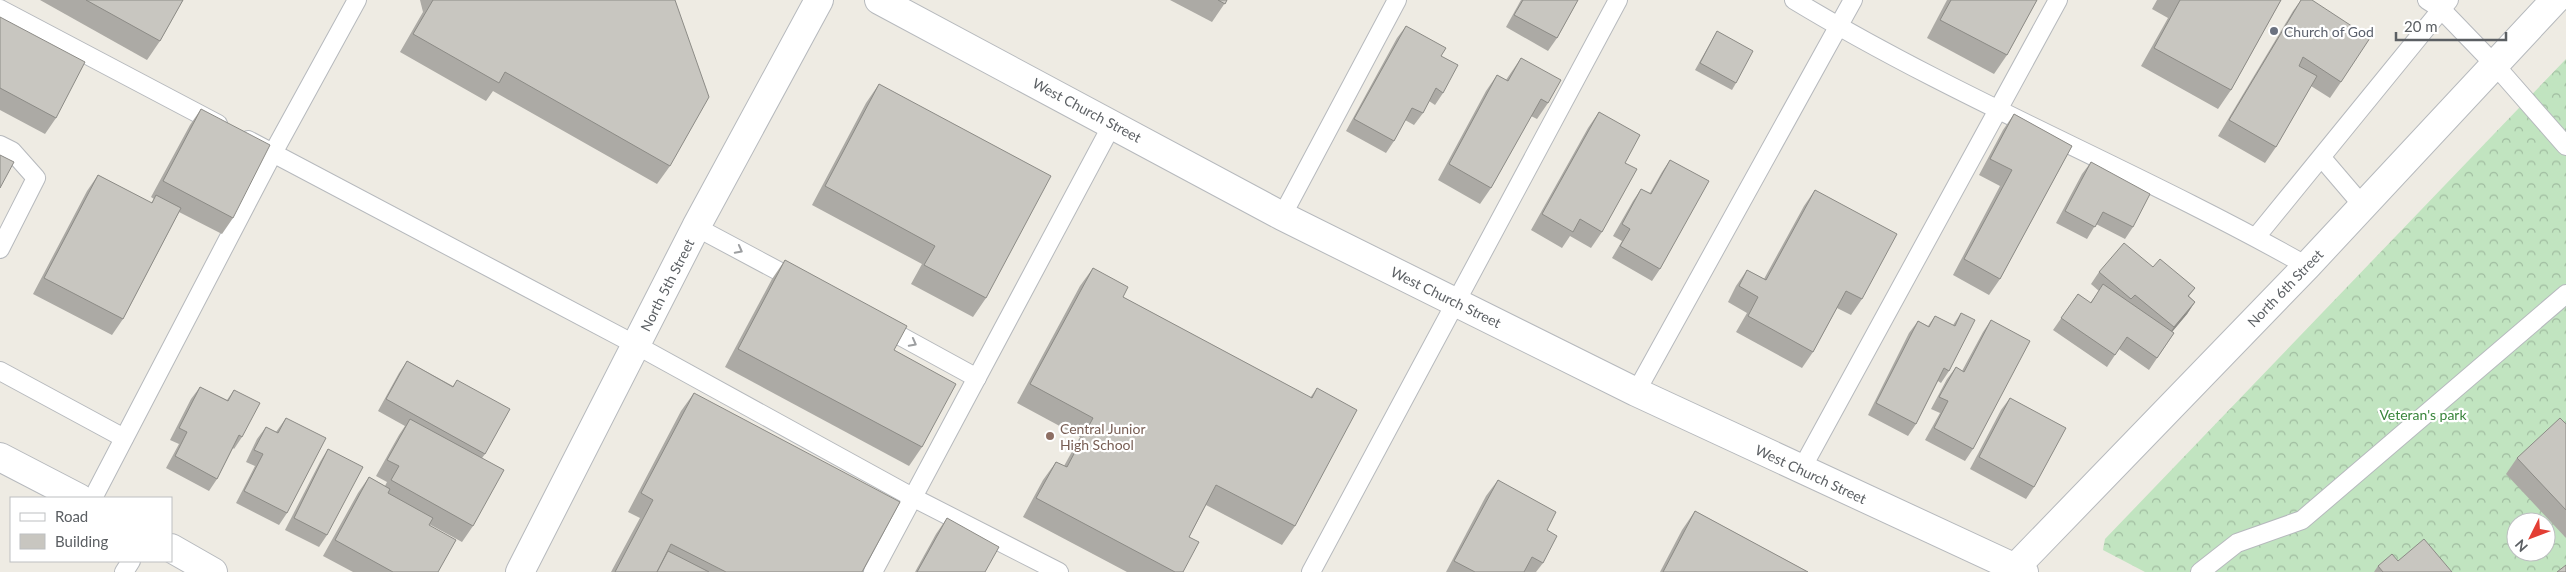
<svg xmlns="http://www.w3.org/2000/svg" width="2566" height="572" font-family="Lato,sans-serif">
  <style>
    .forest { fill: url(#forest-crowns); fill-rule: evenodd }
    .lines { fill: none; stroke-linecap: round; stroke-linejoin: round }
    .service-casing { stroke: #b6b9bd; stroke-width: 20 }
    .tertiary-casing { stroke: #b6b9bd; stroke-width: 30 }
    .service { stroke: #fff; stroke-width: 18 }
    .tertiary { stroke: #fff; stroke-width: 28 }
    .wall { fill: #acaaa5 }
    .shaded-wall { fill: #8c8b86 }
    .building { fill: #c8c6c0; stroke: #8c8b86 }
    .oneway { stroke: #9d9fa1 }
    .worship-dot { fill: #6b7280; stroke: #fff; stroke-width: 2 }
    .education-dot { fill: #8d6e63; stroke: #fff; stroke-width: 2 }
    .labels { text-anchor: middle; dominant-baseline: central; stroke-width: 4.5; stroke-linejoin: round; paint-order: stroke }
    .worship-label { font-size: 14px; fill: #5b616d; stroke: #fff; text-anchor: start }
    .street-label { font-size: 14px; fill: #5b5f63; stroke: #fff }
    .park-label { font-size: 14px; fill: #39853b; stroke: #fff }
    .education-label { font-size: 14px; fill: #785e54; stroke: #fff; text-anchor: start }
  </style>
  <defs>
    <pattern id="forest-crowns" width="20" height="18" patternUnits="userSpaceOnUse" patternTransform="scale(1.25)"><rect width="20" height="18" fill="#c1e4c0"/><path d="M2 6a3 3 0 1 1 6 0M12 15a3 3 0 1 1 6 0" fill="none" stroke="#a0bca0"/></pattern>
  </defs>
  <rect width="100%" height="100%" fill="#eeebe3"/>
  <!-- forest -->
  <path class="forest" d="M2566,59V572H2145L2103,550L2105,539ZM2516,522H2546V552H2516Z"/>
  <g class="lines">
    <defs>
      <g id="service">
        <path d="M1794,0C1959,100 2139,171 2307,266"/>
        <polyline points="2427,0 2441,9 2495,65 2566,146"/>
        <polyline points="0,9 218,124"/>
        <polyline points="248,140 636,345 914,498 1059,572"/>
        <polyline points="0,145 12,151 36,178 0,249"/>
        <polyline points="2322,158 2363,206"/>
        <polyline points="1282,216 1397,0"/>
        <polyline points="696,227 799,282"/>
        <polyline points="2256,237 2449,0"/>
        <polyline points="882,326 977,378"/>
        <polyline points="0,371 124,438"/>
        <polyline points="1636,392 1853,0"/>
        <polyline points="1801,470 2058,0"/>
        <polyline points="93,498 273,153 357,0"/>
        <polyline points="124,572 131,561"/>
        <polyline points="873,572 1113,123"/>
        <polyline points="1311,572 1618,0"/>
        <polyline points="2200,572 2237,543 2302,520 2566,294"/>
      </g>
      <g id="tertiary">
        <polyline points="879,0 1282,216 1636,392 2024,572"/>
        <polyline points="0,457 79,498"/>
        <polyline points="171,548 213,572"/>
        <polyline points="520,572 696,227 819,0"/>
        <polyline points="2011,572 2307,266 2555,0"/>
      </g>
    </defs>
    <!-- service casing -->
    <use href="#service" class="service-casing"/>
    <!-- tertiary casing -->
    <use href="#tertiary" class="tertiary-casing"/>
    <!-- service -->
    <use href="#service" class="service"/>
    <!-- tertiary -->
    <use href="#tertiary" class="tertiary"/>
  </g>
  <!-- wall -->
  <g class="wall">
    <polygon points="40,0 183,0 160,41 147,60"/>
    <polygon points="420,0 675,0 670,166 657,184 493,91 486,101 400,52 423,12"/>
    <polygon points="1170,0 1227,0 1212,22"/>
    <polygon points="1521,0 1578,0 1557,38 1548,51 1506,27"/>
    <polygon points="1947,0 2037,0 2007,55 1994,74 1927,38"/>
    <polygon points="2157,0 2281,0 2231,90 2218,109 2141,66 2168,18 2152,9"/>
    <polygon points="2301,0 2312,0 2341,82 2330,98 2311,86 2276,147 2265,163 2218,136 2293,11"/>
    <polygon points="0,17 56,118 45,134 0,110"/>
    <polygon points="1406,26 1441,56 1443,93 1435,105 1429,101 1423,113 1414,125 1405,120 1394,141 1386,153 1346,131 1397,38"/>
    <polygon points="1717,31 1736,83 1732,90 1695,70 1713,38"/>
    <polygon points="1521,58 1548,103 1537,119 1531,116 1491,188 1480,204 1438,180 1486,91 1497,75 1506,80"/>
    <polygon points="879,84 986,298 973,317 911,284 922,264 812,205 866,103"/>
    <polygon points="201,109 233,218 222,234 179,212 123,319 112,335 33,294 87,191 98,175 151,203 154,199 151,197 190,125"/>
    <polygon points="1599,112 1625,163 1602,232 1591,248 1570,236 1562,248 1531,230 1588,128"/>
    <polygon points="2014,114 2072,146 2000,279 1989,295 1953,275 2000,186 1979,175 2003,130"/>
    <polygon points="1670,160 1660,269 1652,281 1612,258 1622,241 1613,236 1633,201 1641,189 1650,193 1662,172"/>
    <polygon points="2091,162 2133,227 2125,239 2096,224 2087,239 2056,223 2082,174"/>
    <polygon points="1815,190 1862,299 1851,315 1837,308 1813,352 1802,368 1736,332 1747,313 1728,302 1736,286 1747,270 1764,279 1804,206"/>
    <polygon points="785,260 922,447 909,466 725,367 772,279"/>
    <polygon points="2153,267 2195,288 2189,296 2195,302 2187,314 2172,332 2174,333 2149,370 2119,349 2107,367 2053,330 2078,294 2090,303 2099,291 2091,284 2099,272"/>
    <polygon points="1093,268 1123,297 1310,398 1317,388 1295,526 1282,545 1206,505 1189,537 1183,572 1127,572 1023,517 1043,480 1056,462 1064,466 1080,437 1017,403 1080,286"/>
    <polygon points="1961,313 1949,371 1941,383 1938,381 1916,424 1908,436 1868,415 1909,333 1918,321 1928,326 1935,316 1953,325"/>
    <polygon points="1991,320 1973,449 1965,461 1925,440 1940,413 1931,409 1947,379 1956,367 1962,371 1983,332"/>
    <polygon points="407,361 453,386 457,380 485,454 482,458 473,526 462,542 429,524 429,525 438,572 353,572 323,556 358,493 369,477 385,486 387,482 376,476 399,435 405,426 378,411 399,373"/>
    <polygon points="200,387 227,400 234,390 242,437 234,449 233,448 217,479 209,491 166,468 179,444 170,440 191,399"/>
    <polygon points="694,393 862,572 611,572 640,518 628,512 681,411"/>
    <polygon points="2010,398 2034,487 2026,499 1970,469 2001,410"/>
    <polygon points="286,418 287,513 279,525 236,503 255,466 246,462 257,439 266,427 276,432"/>
    <polygon points="2566,424 2566,538 2506,474 2517,458"/>
    <polygon points="328,449 327,535 319,547 285,530 320,462"/>
    <polygon points="1498,480 1547,530 1543,563 1536,572 1446,572 1486,496"/>
    <polygon points="1695,511 1808,572 1660,572 1682,530"/>
    <polygon points="947,518 985,572 915,572 936,534"/>
    <polygon points="2398,561 2452,572 2374,572 2378,566"/>
  </g>
  <!-- shaded-wall -->
  <polygon class="shaded-wall" points="2195,302 2187,314 2166,339 2174,327"/>
  <!-- building -->
  <g class="building">
    <polygon points="86,0 183,0 160,41"/>
    <polygon points="433,0 675,0 709,97 670,166 505,72 499,83 413,34"/>
    <polygon points="1218,0 1227,0 1225,4"/>
    <polygon points="1523,0 1578,0 1557,38 1514,15"/>
    <polygon points="1951,0 2037,0 2007,55 1940,20"/>
    <polygon points="2180,0 2281,0 2231,90 2154,48"/>
    <polygon points="2301,0 2312,0 2370,38 2341,82 2303,57 2299,66 2317,76 2276,147 2229,120"/>
    <polygon points="0,17 85,62 56,118 0,88"/>
    <polygon points="1406,26 1446,48 1441,56 1458,65 1443,93 1436,88 1423,113 1412,108 1394,141 1354,119"/>
    <polygon points="1717,31 1753,51 1736,83 1700,63"/>
    <polygon points="1521,58 1561,80 1548,103 1541,99 1491,188 1449,164 1497,75 1508,81"/>
    <polygon points="879,84 1051,176 986,298 924,265 935,246 825,186"/>
    <polygon points="201,109 270,145 233,218 163,181"/>
    <polygon points="1599,112 1640,135 1625,163 1637,169 1602,232 1580,219 1573,232 1542,214"/>
    <polygon points="2014,114 2072,146 2000,279 1964,259 2012,170 1990,159"/>
    <polygon points="0,155 14,162 0,188"/>
    <polygon points="1670,160 1709,181 1660,269 1620,246 1630,229 1622,224 1641,189 1651,194"/>
    <polygon points="2091,162 2150,194 2133,227 2103,212 2095,227 2065,211"/>
    <polygon points="98,175 152,203 156,195 181,208 123,319 44,278"/>
    <polygon points="1815,190 1897,234 1862,299 1846,291 1813,352 1748,316 1758,297 1739,286 1747,270 1766,280"/>
    <polygon points="2124,243 2153,267 2160,259 2195,288 2188,296 2195,302 2174,327 2135,295 2131,299 2099,272"/>
    <polygon points="785,260 907,326 894,350 956,384 922,447 738,349"/>
    <polygon points="1093,268 1128,287 1123,297 1312,398 1317,388 1357,410 1295,526 1216,485 1189,537 1199,542 1183,572 1175,572 1036,498 1056,462 1067,467 1093,418 1030,384"/>
    <polygon points="2103,284 2174,333 2157,358 2127,337 2115,355 2061,318 2078,294 2091,303"/>
    <polygon points="1961,313 1975,320 1949,371 1944,368 1916,424 1876,403 1918,321 1929,327 1935,316 1955,326"/>
    <polygon points="1991,320 2030,341 1973,449 1934,428 1948,401 1939,397 1956,367 1964,372"/>
    <polygon points="407,361 453,387 457,380 510,409 485,454 386,399"/>
    <polygon points="200,387 228,401 234,390 260,403 242,437 239,435 217,479 175,456 187,432 179,428"/>
    <polygon points="694,393 900,502 862,572 726,572 671,544 657,572 615,572 653,500 641,493"/>
    <polygon points="2010,398 2066,428 2034,487 1979,457"/>
    <polygon points="286,418 326,438 287,513 244,491 263,454 254,450 266,427 278,433"/>
    <polygon points="2560,418 2566,424 2566,510 2517,458"/>
    <polygon points="410,419 504,470 473,526 391,480 399,466 387,460"/>
    <polygon points="328,449 363,467 327,535 294,518"/>
    <polygon points="369,477 390,489 388,493 433,518 429,525 456,540 438,572 393,572 335,540"/>
    <polygon points="1498,480 1556,512 1547,530 1557,536 1543,563 1532,557 1524,572 1475,572 1454,561"/>
    <polygon points="1695,511 1808,572 1663,572"/>
    <polygon points="947,518 999,547 985,572 917,572"/>
    <polygon points="2424,539 2452,572 2383,572 2378,566 2392,554 2398,561"/>
    <polygon points="668,551 709,572 657,572"/>
    <polygon points="2566,565 2566,572 2557,572"/>
  </g>
  <!-- one-way arrows -->
  <defs><path id="oneway-chevron" d="M-2-3.5L2.5 0L-2 3.5" fill="none" stroke-width="1.6" stroke-linecap="round" stroke-linejoin="round" transform="scale(1.25)"/></defs>
  <g class="oneway">
    <use href="#oneway-chevron" transform="translate(739 250) rotate(28)"/>
    <use href="#oneway-chevron" transform="translate(913 343) rotate(28)"/>
  </g>
  <!-- markers -->
  <circle class="worship-dot" cx="2274" cy="31" r="5"/>
  <circle class="education-dot" cx="1050" cy="436" r="5"/>
  <g class="labels">
    <!-- worship labels -->
    <g class="worship-label">
      <text x="2284" y="31">Church of God</text>
    </g>
    <!-- street labels -->
    <g class="street-label">
      <text transform="translate(1087 110) rotate(28)">West Church Street</text>
      <text transform="translate(667 285) rotate(-63)">North 5th Street</text>
      <text transform="translate(2285 288) rotate(-46)">North 6th Street</text>
      <text transform="translate(1446 297) rotate(26)">West Church Street</text>
      <text transform="translate(1811 474) rotate(25)">West Church Street</text>
    </g>
    <!-- park labels -->
    <g class="park-label">
      <text x="2423" y="414">Veteran's park</text>
    </g>
    <!-- education labels -->
    <g class="education-label">
      <text x="1060" y="428">Central Junior<tspan x="1060" dy="16">High School</tspan></text>
    </g>
  </g>
  <!-- legend -->
  <rect x="10" y="497" width="162" height="65" fill="#ffffff" stroke="#bdbfc1"/>
  <rect x="20" y="513" width="25" height="8" fill="#ffffff" stroke="#bdbfc1"/>
  <text x="55" y="522" font-size="15" fill="#5b5f63">Road</text>
  <rect x="20" y="534" width="25" height="15" fill="#c8c6c0" stroke="#bdbfc1"/>
  <text x="55" y="547" font-size="15" fill="#5b5f63">Building</text>
  <!-- north arrow -->
  <g transform="translate(2531 537) rotate(228)"><circle r="24" fill="#ffffff" stroke="#bdbfc1"/>
  <path d="M0-4L9 19L0 12L-9 19Z" fill="#e33e34"/>
  <text y="-8" font-size="14" font-weight="bold" text-anchor="middle" fill="#5b5f63">N</text>
  </g>
  <!-- scale -->
  <path d="M2396 32v8h110v-8" fill="none" stroke="#5b5f63" stroke-width="2.5"/>
  <text x="2404" y="32" font-size="15" fill="#5b5f63" stroke="#ffffff" stroke-width="4" paint-order="stroke">20 m</text>
</svg>
